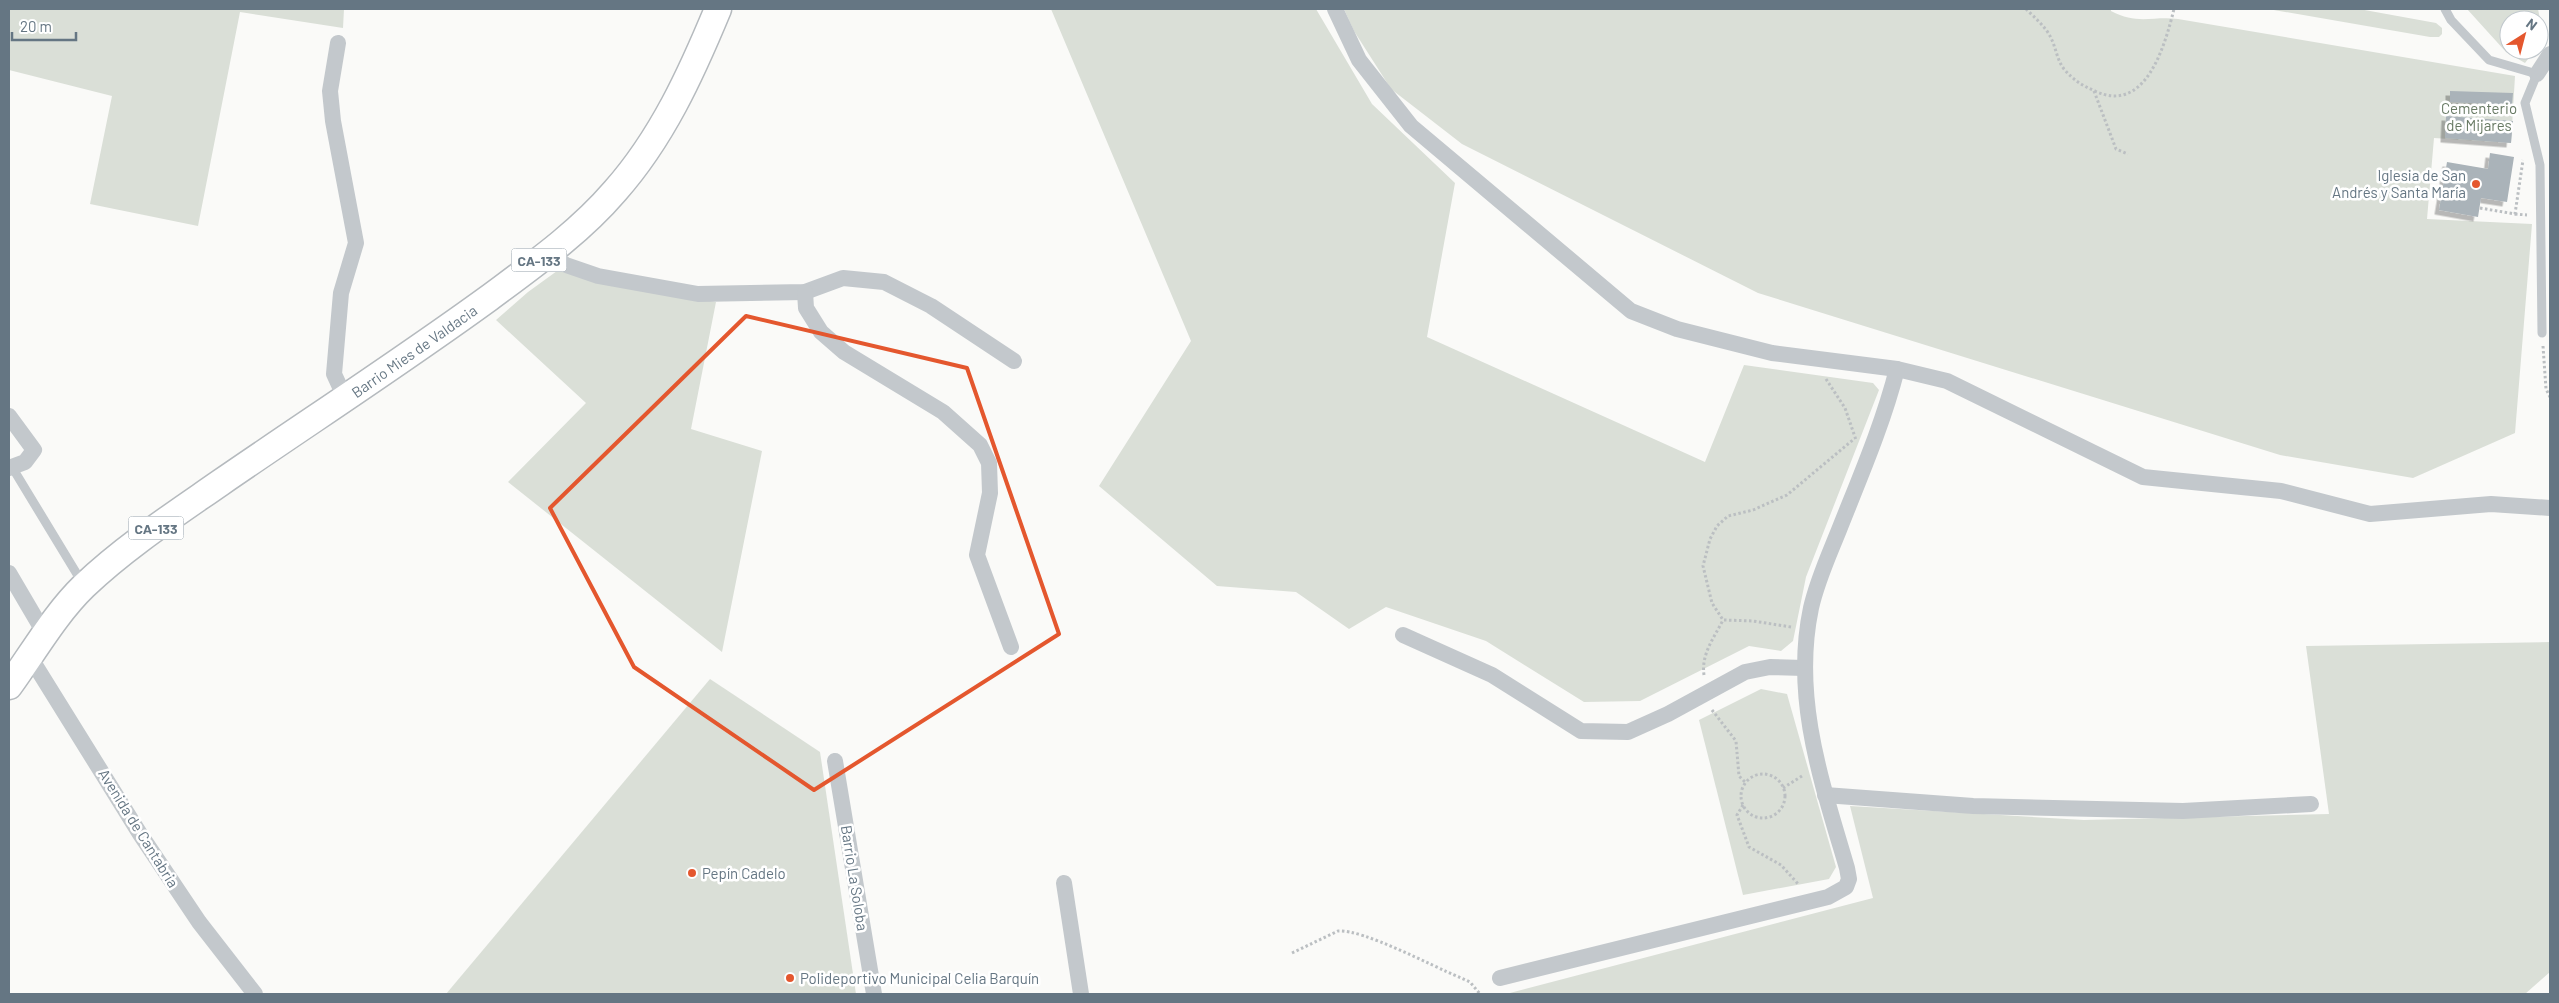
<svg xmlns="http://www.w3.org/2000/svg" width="2559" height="1003" font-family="Barlow,sans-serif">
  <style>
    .green { fill: #dadfd7 }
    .building { fill: #aab3b9; filter: url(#shadow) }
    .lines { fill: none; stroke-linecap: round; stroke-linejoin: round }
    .primary-casing { stroke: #b5babe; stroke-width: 29 }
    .path { stroke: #bbbfc2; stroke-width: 3; stroke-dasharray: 2.5 2.5; stroke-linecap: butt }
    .service { stroke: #c3c8cc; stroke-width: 9 }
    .minor { stroke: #c3c8cc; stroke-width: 16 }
    .primary { stroke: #fff; stroke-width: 26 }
    .marked { fill: none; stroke: #e4572e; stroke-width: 4; stroke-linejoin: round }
    .poi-dot { fill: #e4572e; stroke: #fff; stroke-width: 2 }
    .labels { text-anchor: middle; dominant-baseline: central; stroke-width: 5; stroke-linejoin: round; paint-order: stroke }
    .shield { fill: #fff; stroke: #939fa8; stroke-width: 1 }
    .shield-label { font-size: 14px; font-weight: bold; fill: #657683 }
    .park-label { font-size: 15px; fill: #687a64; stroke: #fff }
    .poi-label { font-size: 15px; fill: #657683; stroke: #fff; text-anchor: start }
    .street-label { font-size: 15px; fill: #657683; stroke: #fff }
  </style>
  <defs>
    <filter id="shadow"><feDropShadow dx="-4.5" dy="4.5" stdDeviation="0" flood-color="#0004"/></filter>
  </defs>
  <rect width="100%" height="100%" fill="#fafaf8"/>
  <!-- green -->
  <g class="green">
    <polygon points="9,9 344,9 343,28 240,12 198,226 90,204 112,96 9,70"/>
    <polygon points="1051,9 1316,9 1372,104 1455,183 1427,337 1705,462 1744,365 1873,383 1879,390 1806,577 1793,641 1781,651 1749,646 1640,701 1584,702 1486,641 1386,607 1349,629 1296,592 1217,586 1099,486 1191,341"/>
    <path d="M1344,9H2111V11C2137,25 2152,16 2178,19L2515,76L2511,143L2434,138L2427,219L2532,224L2515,433L2413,478L2280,455L1758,293L1462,144L1391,89L1354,31Z"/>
    <polygon points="2268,9 2359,9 2436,23 2442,28 2442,34 2439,37 2430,37"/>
    <polygon points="2467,9 2538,9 2544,39 2539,45 2539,20 2509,20 2509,50 2535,50 2525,63 2506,52"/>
    <polygon points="557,271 716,302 691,429 762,451 722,652 508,482 586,403 496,320 528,292"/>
    <polygon points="2550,642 2550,972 2525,994 1506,994 1873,898 1850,806 2084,820 2329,814 2306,646"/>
    <polygon points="710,679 820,752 856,994 446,994"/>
    <polygon points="1761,689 1787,694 1836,867 1829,879 1743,895 1699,720"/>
  </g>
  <!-- building -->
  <g class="building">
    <polygon points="2450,91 2513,93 2512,105 2450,102"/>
    <polygon points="2446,116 2513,121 2511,143 2445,138"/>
    <polygon points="2490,153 2514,157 2507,202 2481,198 2478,217 2439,210 2447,162 2488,169"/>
  </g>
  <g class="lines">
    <defs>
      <path id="primary" d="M9,686C33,653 55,614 84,586C125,547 174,515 220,483C310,421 401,362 489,298C532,266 579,233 615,191C662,138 691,74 718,9"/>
    </defs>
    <!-- primary casing -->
    <use href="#primary" class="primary-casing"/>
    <!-- path -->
    <g class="path">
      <path d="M2026,9C2034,17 2046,27 2051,38C2056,48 2057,60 2064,69C2073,80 2083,86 2095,91C2146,115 2165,45 2174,9"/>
      <polyline points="2094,91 2116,149 2128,154"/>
      <polyline points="2480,208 2515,214 2523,160"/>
      <polyline points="2515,214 2527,215"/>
      <polyline points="2543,346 2546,389 2550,397"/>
      <polyline points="1826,379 1845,408 1856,440"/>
      <polyline points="1791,627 1753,621 1723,620 1712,603 1703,566 1710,539 1717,526 1728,516 1753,510 1787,495 1854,439"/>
      <path d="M1704,675C1701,654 1714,638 1723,620"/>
      <polyline points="1712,710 1736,741 1739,776 1746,783"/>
      <circle cx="1763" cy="796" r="22"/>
      <polyline points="1783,788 1802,776"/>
      <polyline points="1743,805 1737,815 1749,847 1781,865 1799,885"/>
      <path d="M1292,953L1338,931C1363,929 1432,966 1459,977L1470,982L1480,994"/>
    </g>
    <!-- service -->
    <g class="service">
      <polyline points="2445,9 2451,20 2489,60 2537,74 2525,103 2540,165 2542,333"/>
      <polyline points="12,467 83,584"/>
    </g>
    <!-- minor -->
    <g class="minor">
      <polyline points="1335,9 1359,60 1411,126 1631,311 1677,329 1772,353 1897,369 1947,381 2143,477 2281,491 2370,514 2491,504 2550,508"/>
      <polyline points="338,43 330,91 333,121 356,243 341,293 334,374 345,398"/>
      <polyline points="2537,74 2550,54"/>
      <polyline points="548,254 566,265 598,276 698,294 805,292 843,278 884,282 931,306 1014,361"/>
      <polyline points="805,292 806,308 821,332 844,352 943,412 980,445 989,463 990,493 977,555 1011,647"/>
      <polyline points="9,416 34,450 25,462 9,468"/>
      <polyline points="9,573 46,636"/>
      <polyline points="1403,635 1492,675 1581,731 1628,732 1668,714 1745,672 1770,667 1804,668"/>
      <polyline points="30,657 140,834 199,922 255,994"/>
      <polyline points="835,761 874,994"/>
      <polyline points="1825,795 1973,806 2183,811 2311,804"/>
      <polyline points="1064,883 1081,994"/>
      <path d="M1500,978L1828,897L1846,887L1849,879L1847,868C1822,783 1792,698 1811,608C1817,581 1829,555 1839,530C1860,477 1883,424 1897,369"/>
    </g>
    <!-- primary -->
    <use href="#primary" class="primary"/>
  </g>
  <!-- marked area -->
  <path class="marked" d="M746,316L967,368L1059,634L814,790L634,667L550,508Z"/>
  <!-- markers -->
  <g class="poi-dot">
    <circle cx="2476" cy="184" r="5"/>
    <circle cx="692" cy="873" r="5"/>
    <circle cx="790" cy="978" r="5"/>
  </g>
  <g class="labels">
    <!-- shield labels -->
    <g class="shield">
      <rect x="511.5" y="248.5" width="55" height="23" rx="4"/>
      <rect x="128.5" y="516.5" width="55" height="23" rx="4"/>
    </g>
    <g class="shield-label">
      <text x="539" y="260">CA-133</text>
      <text x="156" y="528">CA-133</text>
    </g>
    <!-- park labels -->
    <g class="park-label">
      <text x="2479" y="108">Cementerio<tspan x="2479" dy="17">de Mijares</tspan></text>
    </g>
    <!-- poi labels -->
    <g class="poi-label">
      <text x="2466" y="175" text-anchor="end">Iglesia de San<tspan x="2466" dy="17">Andrés y Santa María</tspan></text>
      <text x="702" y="873">Pepín Cadelo</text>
      <text x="800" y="978">Polideportivo Municipal Celia Barquín</text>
    </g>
    <!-- street labels -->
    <g class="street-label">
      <text transform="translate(414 351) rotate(-35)">Barrio Mies de Valdacia</text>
      <text transform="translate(139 828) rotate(58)">Avenida de Cantabria</text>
      <text transform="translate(855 878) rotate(81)">Barrio La Soloba</text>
    </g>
  </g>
  <!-- border -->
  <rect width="2559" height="1003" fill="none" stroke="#657683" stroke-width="20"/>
  <!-- north arrow -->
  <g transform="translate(2524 35) rotate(36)"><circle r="24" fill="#ffffff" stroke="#c1c8cd"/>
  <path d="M0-4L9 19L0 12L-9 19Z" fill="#e4572e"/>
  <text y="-8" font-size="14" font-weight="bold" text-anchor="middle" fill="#657683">N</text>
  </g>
  <!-- scale -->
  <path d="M12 32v8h64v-8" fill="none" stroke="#657683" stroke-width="2.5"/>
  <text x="20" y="32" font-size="15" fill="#657683" stroke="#ffffff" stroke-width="4" paint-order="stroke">20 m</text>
</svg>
